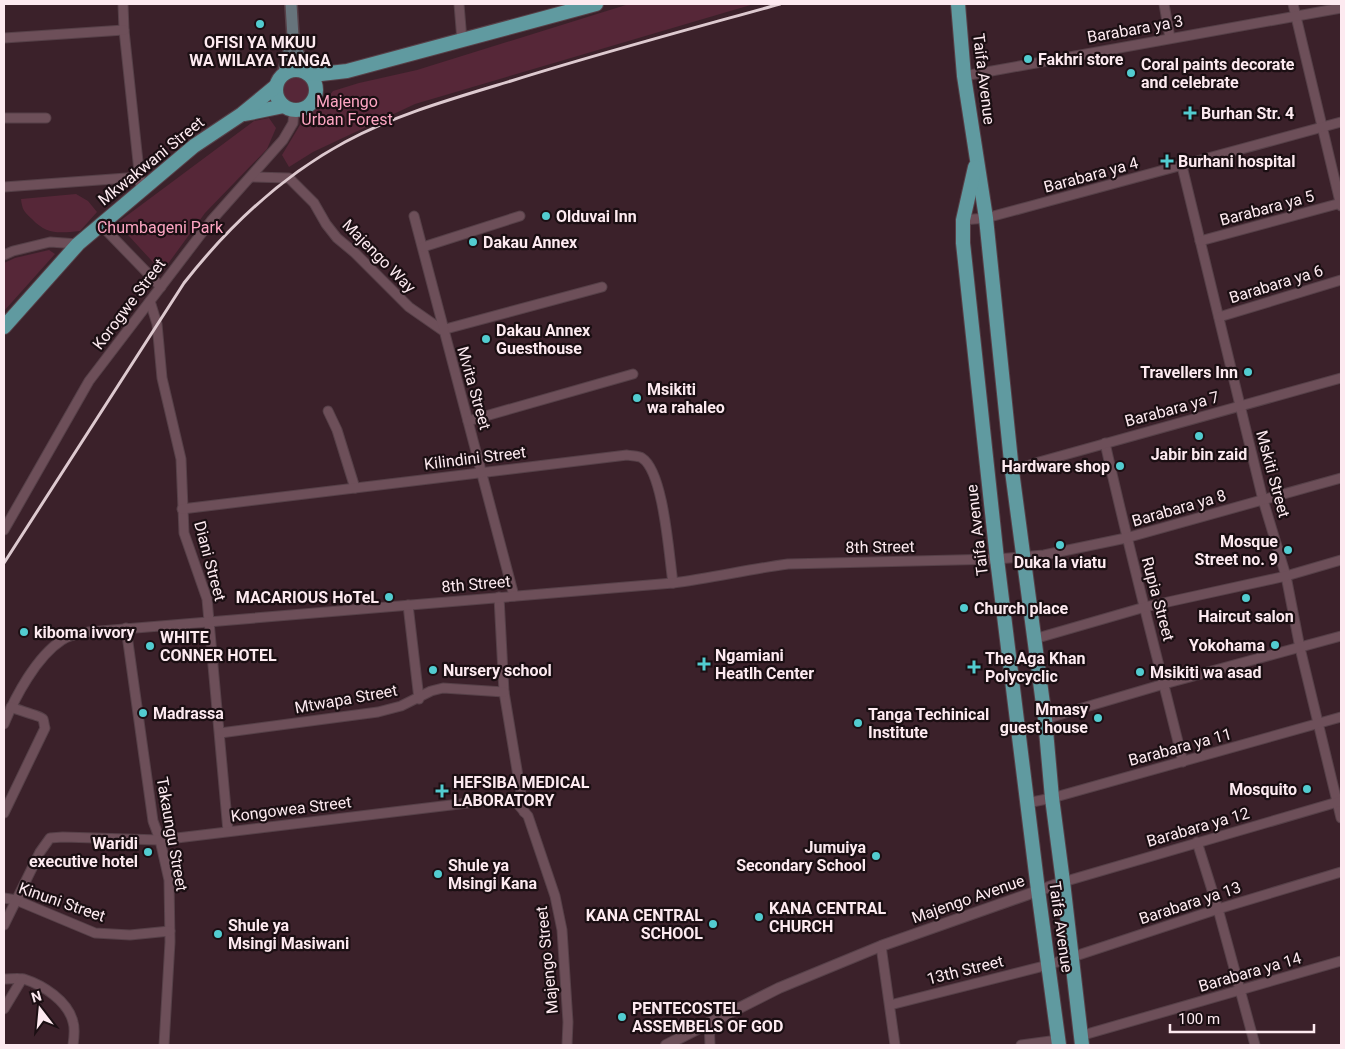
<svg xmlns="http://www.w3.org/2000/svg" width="1345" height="1049" font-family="Roboto,sans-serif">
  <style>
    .green { fill: #562738 }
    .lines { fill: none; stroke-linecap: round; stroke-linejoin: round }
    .minor-casing { stroke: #564048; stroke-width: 11 }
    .tertiary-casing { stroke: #564048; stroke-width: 12 }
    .secondary-casing { stroke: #564048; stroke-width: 14 }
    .primary-casing { stroke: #564048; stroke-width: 16 }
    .minor { stroke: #6d4f59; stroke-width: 9 }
    .tertiary { stroke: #6d4f59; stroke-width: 10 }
    .secondary { stroke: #67747c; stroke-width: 11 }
    .primary { stroke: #609aa0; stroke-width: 14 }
    .rail { stroke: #ddc9cf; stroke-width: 3 }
    .poi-dot { fill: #52ccd0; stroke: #1b0f13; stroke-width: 2 }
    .labels { text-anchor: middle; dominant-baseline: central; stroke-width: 4.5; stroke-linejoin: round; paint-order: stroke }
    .street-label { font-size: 16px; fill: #fdeaf0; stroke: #1b0f13 }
    .poi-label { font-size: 16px; font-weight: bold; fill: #fdeaf0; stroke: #1b0f13; text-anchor: start }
    .park-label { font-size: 16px; fill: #fea6c3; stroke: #1b0f13 }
  </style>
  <rect width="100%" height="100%" fill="#3b212a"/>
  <!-- green -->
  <g class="green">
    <polygon points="629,4 754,4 415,104 313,152 289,167 282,155 303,120 322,105 333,91 359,83 417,70"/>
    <circle cx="296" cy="89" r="13"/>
    <polygon points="269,118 276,128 267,149 205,213 162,272 117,223 254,121"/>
    <path d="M76,194L88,201L97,212L80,231C59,233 47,235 32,219C24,212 22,209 21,199Z"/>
    <polygon points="49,250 55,254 4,311 4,263 15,258"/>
  </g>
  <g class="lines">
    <defs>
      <g id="minor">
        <polyline points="123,4 124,30 141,190"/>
        <polyline points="459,4 462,40"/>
        <polyline points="1164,4 1170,38"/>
        <polyline points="1293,4 1341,206"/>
        <polyline points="4,38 124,30"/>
        <polyline points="964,76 1341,8"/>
        <polyline points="4,118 46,118"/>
        <polyline points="1182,166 1263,500 1286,576 1300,648 1341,818"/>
        <polyline points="252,177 289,178 314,203 326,224 337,238 355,253 409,307 442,330 602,287"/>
        <polyline points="4,187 140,177"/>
        <polyline points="414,216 514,596"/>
        <polyline points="963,220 986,218 1027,207 1341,122"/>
        <polyline points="100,224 161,287"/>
        <polyline points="1200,241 1341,203"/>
        <polyline points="423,247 520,216"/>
        <polyline points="4,255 13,251 50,242 78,244"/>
        <polyline points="150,301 157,324 162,378 181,459 184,533 207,599 228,831"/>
        <polyline points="1219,317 1341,280"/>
        <polyline points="328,411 337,430 355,488"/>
        <polyline points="468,421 633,374"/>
        <path d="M1105,443C1129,550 1157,656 1183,762"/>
        <polyline points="1012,471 1039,462 1341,378"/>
        <path d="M182,509L627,455C631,456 639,456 642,458C664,472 669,557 673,583"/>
        <polyline points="4,530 89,381 211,221 283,140 293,123 294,110"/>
        <polyline points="499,597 504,692 524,812"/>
        <polyline points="408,605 419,699"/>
        <polyline points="126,628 153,821 160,840 169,880 170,942 164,1045"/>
        <polyline points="1034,639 1145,607 1286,576 1341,560"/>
        <polyline points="1045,719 1164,684 1341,636"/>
        <path d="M4,724C15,697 36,657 62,640C69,635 79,634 88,632L673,583C712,578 750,569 788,564L997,559L1044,555L1126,538L1341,478"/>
        <polyline points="220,733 378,712 401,706 431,691 443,688 504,692"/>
        <polyline points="1027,803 1052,798 1341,717"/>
        <path d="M4,813L45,728C44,725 44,722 43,719C41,716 17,710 11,707"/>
        <polyline points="1197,842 1218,909 1255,1045"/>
        <polyline points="1063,882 1341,801"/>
        <polyline points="4,898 16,900 95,933 130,935 170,931"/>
        <polyline points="4,925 40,852 50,838 63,837 160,840 501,799 515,801 528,816 555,896 562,930 564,961 568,1022 567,1045"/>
        <polyline points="881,946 895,1045"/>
        <path d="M4,979C10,979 18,978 24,979C43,985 68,1001 73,1022C75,1028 74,1038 73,1045"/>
        <polyline points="890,1005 1048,965 1218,909 1341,872"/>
        <polyline points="4,1009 22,979"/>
        <polyline points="709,1022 710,1045"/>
        <polyline points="1080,1036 1341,961"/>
        <polyline points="1021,1045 1058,1040"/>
      </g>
      <polyline id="tertiary" points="666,1045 779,988 881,946 1063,882"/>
      <g id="secondary">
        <polyline points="291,4 293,37 304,72"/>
        <polyline points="283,75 292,39"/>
      </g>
      <g id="primary">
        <polyline points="958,4 964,76 986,218 1012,471 1045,719 1052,798 1063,882 1082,1045"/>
        <circle cx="296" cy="90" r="20"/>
        <polyline points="307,73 321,74 347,71 596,4"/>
        <polyline points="245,114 284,106"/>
        <polyline points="975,167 963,220 963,243 997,559 1038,890 1059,1045"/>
        <polyline points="4,327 78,244 194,146 242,114 276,86"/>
      </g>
    </defs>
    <!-- minor casing -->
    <use href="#minor" class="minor-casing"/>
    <!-- tertiary casing -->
    <use href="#tertiary" class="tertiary-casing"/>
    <!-- secondary casing -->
    <use href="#secondary" class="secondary-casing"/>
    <!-- primary casing -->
    <use href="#primary" class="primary-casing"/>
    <!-- minor -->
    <use href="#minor" class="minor"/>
    <!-- tertiary -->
    <use href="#tertiary" class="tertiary"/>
    <!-- secondary -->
    <use href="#secondary" class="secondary"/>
    <!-- primary -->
    <use href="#primary" class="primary"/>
    <!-- rail -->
    <path class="rail" d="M4,563L184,283C228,227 282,176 345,142C397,114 455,98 511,81C600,53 690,29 780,4"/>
  </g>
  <!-- markers -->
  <g class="poi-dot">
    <circle cx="260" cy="24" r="5"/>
    <circle cx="1028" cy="59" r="5"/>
    <circle cx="1131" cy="73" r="5"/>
    <path d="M1187.5 105.5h5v5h5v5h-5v5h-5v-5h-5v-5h5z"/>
    <path d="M1164.5 153.5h5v5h5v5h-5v5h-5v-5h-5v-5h5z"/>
    <circle cx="546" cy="216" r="5"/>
    <circle cx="473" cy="242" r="5"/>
    <circle cx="486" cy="339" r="5"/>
    <circle cx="1248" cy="372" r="5"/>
    <circle cx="637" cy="398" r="5"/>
    <circle cx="1199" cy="436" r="5"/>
    <circle cx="1120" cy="466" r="5"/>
    <circle cx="1060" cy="545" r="5"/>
    <circle cx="1288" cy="550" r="5"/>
    <circle cx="389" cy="597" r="5"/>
    <circle cx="1246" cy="598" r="5"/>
    <circle cx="964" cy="608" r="5"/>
    <circle cx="24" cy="632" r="5"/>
    <circle cx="1275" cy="645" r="5"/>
    <circle cx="150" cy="646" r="5"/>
    <path d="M701.5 656.5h5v5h5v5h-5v5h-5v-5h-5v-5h5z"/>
    <path d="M971.5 659.5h5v5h5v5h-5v5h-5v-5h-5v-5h5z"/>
    <circle cx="433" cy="670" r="5"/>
    <circle cx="1140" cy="672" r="5"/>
    <circle cx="143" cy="713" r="5"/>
    <circle cx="1098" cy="718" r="5"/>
    <circle cx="858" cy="723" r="5"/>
    <circle cx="1307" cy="789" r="5"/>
    <path d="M439.5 783.5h5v5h5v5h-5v5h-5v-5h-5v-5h5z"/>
    <circle cx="148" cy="852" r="5"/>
    <circle cx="876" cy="856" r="5"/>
    <circle cx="438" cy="874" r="5"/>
    <circle cx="759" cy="917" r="5"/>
    <circle cx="713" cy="924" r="5"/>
    <circle cx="218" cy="934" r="5"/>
    <circle cx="622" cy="1017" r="5"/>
  </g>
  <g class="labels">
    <!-- street labels -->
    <g class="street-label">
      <text transform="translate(1135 29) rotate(-10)">Barabara ya 3</text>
      <text transform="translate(984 79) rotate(83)">Taifa Avenue</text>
      <text transform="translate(151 161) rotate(-39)">Mkwakwani Street</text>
      <text transform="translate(1091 175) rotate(-15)">Barabara ya 4</text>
      <text transform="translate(1267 208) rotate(-15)">Barabara ya 5</text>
      <text transform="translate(379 256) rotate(45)">Majengo Way</text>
      <text transform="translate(1276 284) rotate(-17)">Barabara ya 6</text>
      <text transform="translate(129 304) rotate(-53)">Korogwe Street</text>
      <text transform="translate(474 388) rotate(74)">Mvita Street</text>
      <text transform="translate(1172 409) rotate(-15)">Barabara ya 7</text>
      <text transform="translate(475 458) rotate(-7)">Kilindini Street</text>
      <text transform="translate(1273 474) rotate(75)">Mskiti Street</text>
      <text transform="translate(1179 508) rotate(-16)">Barabara ya 8</text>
      <text transform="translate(977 530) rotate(-97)">Taifa Avenue</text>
      <text transform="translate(880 547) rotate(-1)">8th Street</text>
      <text transform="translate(210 561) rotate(75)">Diani Street</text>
      <text transform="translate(476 584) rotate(-5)">8th Street</text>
      <text transform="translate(1158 599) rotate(75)">Rupia Street</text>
      <text transform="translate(346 699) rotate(-10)">Mtwapa Street</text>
      <text transform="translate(1180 747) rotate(-15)">Barabara ya 11</text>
      <text transform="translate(291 809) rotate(-7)">Kongowea Street</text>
      <text transform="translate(1198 827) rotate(-16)">Barabara ya 12</text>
      <text transform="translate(172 834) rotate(80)">Takaungu Street</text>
      <text transform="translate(968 899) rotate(-19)">Majengo Avenue</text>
      <text transform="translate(62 902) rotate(19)">Kinuni Street</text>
      <text transform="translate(1190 903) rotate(-18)">Barabara ya 13</text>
      <text transform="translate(1061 927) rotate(82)">Taifa Avenue</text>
      <text transform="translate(547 960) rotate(-96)">Majengo Street</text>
      <text transform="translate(965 970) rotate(-14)">13th Street</text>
      <text transform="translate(1250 972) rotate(-16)">Barabara ya 14</text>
    </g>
    <!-- poi labels -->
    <g class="poi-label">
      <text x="260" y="42" text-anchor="middle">OFISI YA MKUU<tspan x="260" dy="18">WA WILAYA TANGA</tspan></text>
      <text x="1038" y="59">Fakhri store</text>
      <text x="1141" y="64">Coral paints decorate<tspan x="1141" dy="18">and celebrate</tspan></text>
      <text x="1201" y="113">Burhan Str. 4</text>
      <text x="1178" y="161">Burhani hospital</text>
      <text x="556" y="216">Olduvai Inn</text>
      <text x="483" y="242">Dakau Annex</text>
      <text x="496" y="330">Dakau Annex<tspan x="496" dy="18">Guesthouse</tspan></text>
      <text x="1238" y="372" text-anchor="end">Travellers Inn</text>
      <text x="647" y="389">Msikiti<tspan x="647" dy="18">wa rahaleo</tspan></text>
      <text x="1199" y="454" text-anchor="middle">Jabir bin zaid</text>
      <text x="1110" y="466" text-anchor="end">Hardware shop</text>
      <text x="1278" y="541" text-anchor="end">Mosque<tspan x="1278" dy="18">Street no. 9</tspan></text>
      <text x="1060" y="562" text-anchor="middle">Duka la viatu</text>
      <text x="379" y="597" text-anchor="end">MACARIOUS HoTeL</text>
      <text x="974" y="608">Church place</text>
      <text x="1246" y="616" text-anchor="middle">Haircut salon</text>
      <text x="34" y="632">kiboma ivvory</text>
      <text x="160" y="637">WHITE<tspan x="160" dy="18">CONNER HOTEL</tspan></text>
      <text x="1265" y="645" text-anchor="end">Yokohama</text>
      <text x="715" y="655">Ngamiani<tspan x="715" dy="18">Heatlh Center</tspan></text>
      <text x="985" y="658">The Aga Khan<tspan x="985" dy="18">Polycyclic</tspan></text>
      <text x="443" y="670">Nursery school</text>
      <text x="1150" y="672">Msikiti wa asad</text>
      <text x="1088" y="709" text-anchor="end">Mmasy<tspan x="1088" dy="18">guest house</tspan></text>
      <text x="153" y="713">Madrassa</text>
      <text x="868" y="714">Tanga Techinical<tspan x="868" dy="18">Institute</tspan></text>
      <text x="453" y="782">HEFSIBA MEDICAL<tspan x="453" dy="18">LABORATORY</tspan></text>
      <text x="1297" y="789" text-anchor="end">Mosquito</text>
      <text x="138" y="843" text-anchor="end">Waridi<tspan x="138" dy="18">executive hotel</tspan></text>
      <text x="866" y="847" text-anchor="end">Jumuiya<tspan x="866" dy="18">Secondary School</tspan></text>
      <text x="448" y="865">Shule ya<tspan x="448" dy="18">Msingi Kana</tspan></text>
      <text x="769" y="908">KANA CENTRAL<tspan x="769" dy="18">CHURCH</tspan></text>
      <text x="703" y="915" text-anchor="end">KANA CENTRAL<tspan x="703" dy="18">SCHOOL</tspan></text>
      <text x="228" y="925">Shule ya<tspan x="228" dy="18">Msingi Masiwani</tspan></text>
      <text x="632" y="1008">PENTECOSTEL<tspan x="632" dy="18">ASSEMBELS OF GOD</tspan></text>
    </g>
    <!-- park labels -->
    <g class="park-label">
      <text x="347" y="101">Majengo<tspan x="347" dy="18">Urban Forest</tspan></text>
      <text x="160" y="227">Chumbageni Park</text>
    </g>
  </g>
  <!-- border -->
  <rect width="1345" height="1049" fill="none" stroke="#fdeaf0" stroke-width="10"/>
  <!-- north arrow -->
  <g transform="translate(40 1009) rotate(344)" stroke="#1b0f13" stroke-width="4" paint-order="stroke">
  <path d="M0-4L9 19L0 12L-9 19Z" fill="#fdeaf0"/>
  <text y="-8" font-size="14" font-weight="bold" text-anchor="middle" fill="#fdeaf0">N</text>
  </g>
  <!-- scale -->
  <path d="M1170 1024v8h144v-8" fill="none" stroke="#fdeaf0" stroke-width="2.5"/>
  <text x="1178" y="1024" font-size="15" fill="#fdeaf0" stroke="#1b0f13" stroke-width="4" paint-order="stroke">100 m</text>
</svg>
